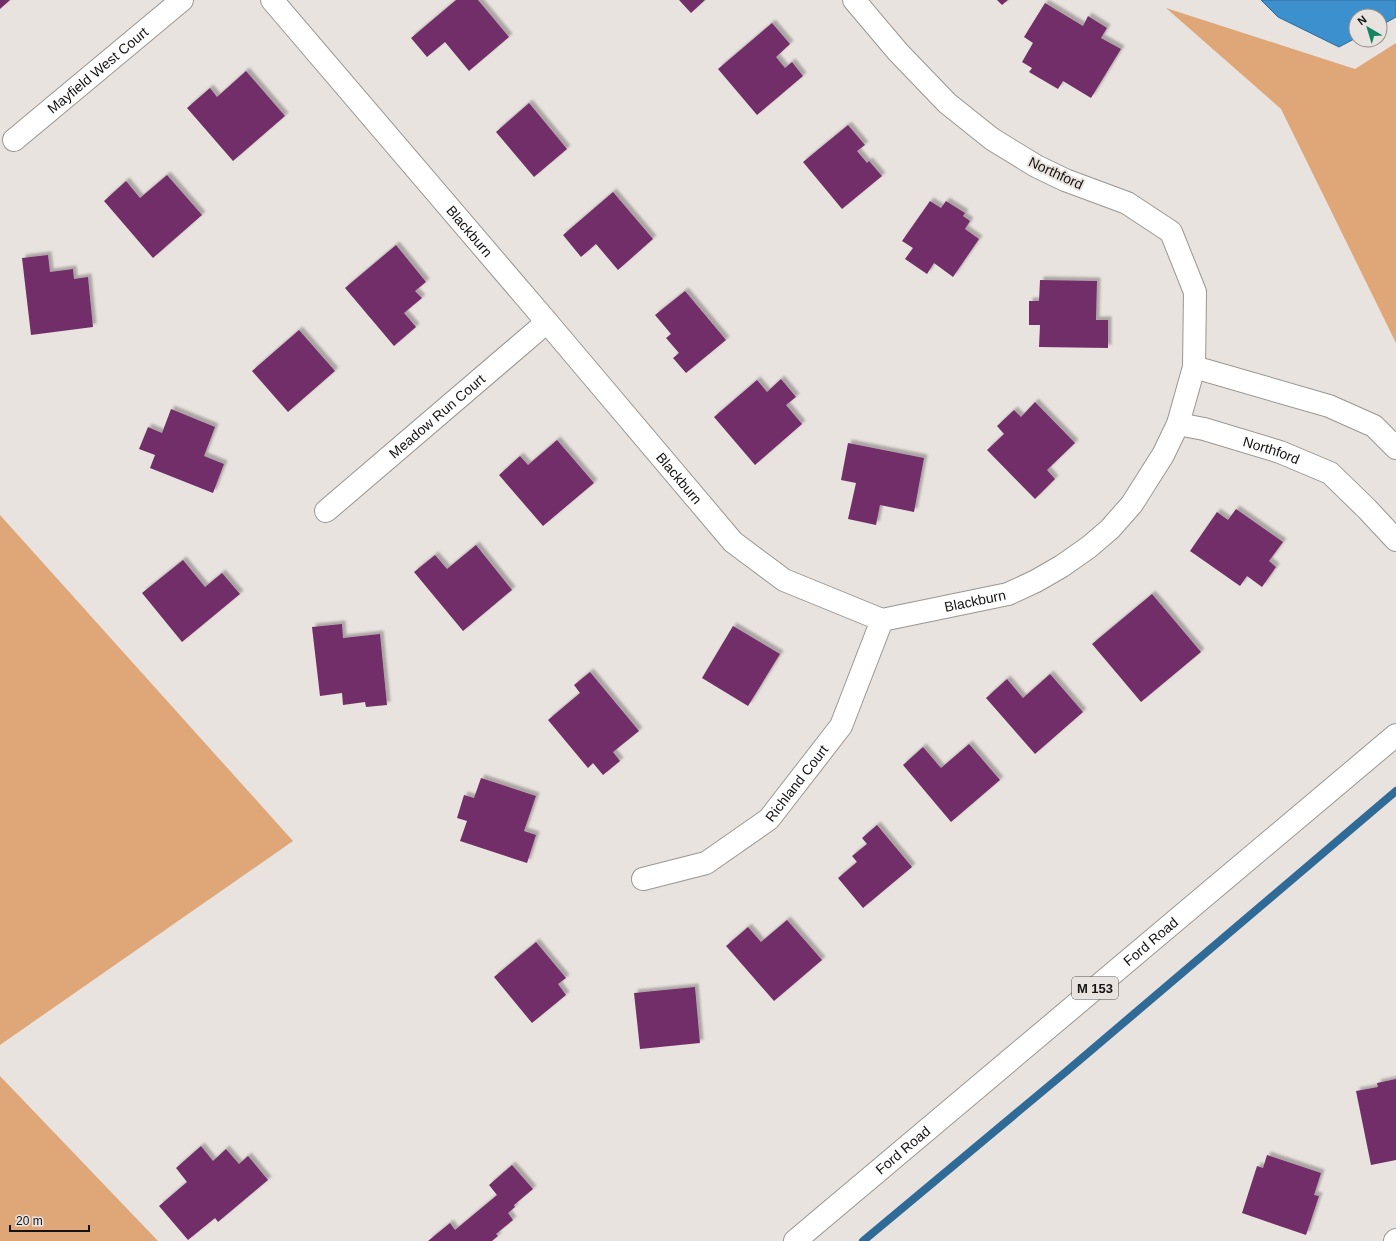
<svg xmlns="http://www.w3.org/2000/svg" width="1396" height="1241" font-family="Arial,sans-serif">
  <style>
    .green { fill: #dfa778 }
    .water { fill: #3c90ce; stroke: #306a96 }
    .lines { fill: none; stroke-linecap: round; stroke-linejoin: round }
    .stream { stroke: #306a96; stroke-width: 8 }
    .building { fill: #722e68; filter: url(#shadow) }
    .minor-casing { stroke: #9a9692; stroke-width: 24 }
    .primary-casing { stroke: #9a9692; stroke-width: 24 }
    .minor { stroke: #fff; stroke-width: 22 }
    .primary { stroke: #fff; stroke-width: 22 }
    .labels { text-anchor: middle; dominant-baseline: central; stroke-width: 4; stroke-linejoin: round; paint-order: stroke }
    .shield { fill: #e9e3df; stroke: #555150; stroke-width: 1 }
    .shield-label { font-size: 13px; font-weight: bold; fill: #151312 }
    .street-label { font-size: 14px; fill: #151312; stroke: #e9e3df }
  </style>
  <defs>
    <filter id="shadow"><feDropShadow dx="3.5" dy="-3.5" stdDeviation="1" flood-color="#0004"/></filter>
  </defs>
  <rect width="100%" height="100%" fill="#e9e3df"/>
  <!-- green -->
  <g class="green">
    <polygon points="1166,8 1355,69 1396,43 1396,343 1281,109"/>
    <polygon points="0,515 293,841 0,1045"/>
    <polygon points="0,1076 158,1241 0,1241"/>
  </g>
  <!-- water -->
  <polygon class="water" points="1261,0 1396,0 1396,17 1380,26 1380,16 1356,16 1356,38 1339,47 1278,17"/>
  <g class="lines">
    <!-- stream -->
    <polyline class="stream" points="863,1241 1068,1070 1396,791"/>
  </g>
  <!-- building -->
  <g class="building">
    <polygon points="0,0 10,0 0,9"/>
    <polygon points="456,0 478,0 509,37 469,71 445,42 427,57 411,38"/>
    <polygon points="679,0 705,0 691,13"/>
    <polygon points="997,0 1008,0 1002,5"/>
    <polygon points="1045,3 1083,26 1088,16 1107,28 1101,38 1121,49 1091,98 1063,81 1058,89 1029,72 1032,68 1022,62 1033,43 1024,37"/>
    <polygon points="772,23 790,44 776,57 785,68 792,62 803,76 757,115 718,69"/>
    <polygon points="246,71 285,116 233,161 187,108 210,88 217,97"/>
    <polygon points="529,103 567,149 534,177 496,132"/>
    <polygon points="848,125 865,145 857,151 867,163 869,161 882,176 842,209 803,162"/>
    <polygon points="167,175 202,215 153,258 104,201 126,181 140,198"/>
    <polygon points="613,192 653,239 618,270 596,244 581,257 563,235"/>
    <polygon points="930,201 941,208 946,201 965,213 963,216 970,221 965,229 979,239 953,277 934,263 927,274 905,259 913,248 902,241"/>
    <polygon points="396,245 426,282 415,291 422,298 404,313 416,327 394,346 345,288"/>
    <polygon points="48,255 50,272 73,269 74,279 88,277 93,327 31,335 22,258"/>
    <polygon points="1040,280 1097,281 1096,320 1108,320 1108,348 1039,347 1040,325 1029,325 1029,301 1039,301"/>
    <polygon points="685,291 726,340 686,373 673,358 679,353 666,338 671,334 655,315"/>
    <polygon points="299,330 335,371 288,412 252,371"/>
    <polygon points="781,379 796,397 786,405 802,424 755,465 714,417 757,380 767,392"/>
    <polygon points="1035,402 1075,443 1047,470 1055,479 1035,499 987,450 1004,434 997,426 1014,410 1021,417"/>
    <polygon points="171,409 215,427 204,456 224,464 213,493 150,468 155,455 139,449 148,427 162,433"/>
    <polygon points="557,440 594,483 543,526 499,475 520,456 528,465"/>
    <polygon points="848,443 924,458 914,512 880,505 876,525 848,519 856,483 841,480"/>
    <polygon points="1236,509 1283,542 1269,561 1276,567 1262,587 1247,576 1240,586 1190,551 1217,512 1228,520"/>
    <polygon points="476,545 512,590 463,631 414,572 435,555 447,569"/>
    <polygon points="183,560 205,587 222,573 240,594 182,642 142,593"/>
    <polygon points="1152,594 1201,652 1141,702 1092,644"/>
    <polygon points="342,624 343,638 380,634 387,705 366,707 365,702 343,705 342,693 320,696 312,627"/>
    <polygon points="733,626 780,654 748,706 702,678"/>
    <polygon points="590,672 639,731 613,752 620,761 603,775 593,763 588,768 548,720 580,693 574,685"/>
    <polygon points="1050,674 1083,712 1035,754 986,698 1007,679 1023,698"/>
    <polygon points="969,744 1000,780 951,822 903,765 923,747 941,768"/>
    <polygon points="481,778 536,796 524,831 536,835 527,863 460,841 467,821 457,818 464,795 474,798"/>
    <polygon points="877,825 912,867 863,908 838,878 857,862 852,856 867,844 862,838"/>
    <polygon points="787,920 822,960 774,1001 726,946 748,927 761,942"/>
    <polygon points="536,942 566,978 558,984 566,995 532,1023 494,977"/>
    <polygon points="695,987 700,1043 640,1049 634,993"/>
    <polygon points="1396,1079 1396,1160 1371,1165 1356,1091 1378,1087 1377,1083"/>
    <polygon points="201,1146 213,1161 226,1149 239,1164 248,1156 268,1180 218,1222 215,1218 188,1240 159,1206 187,1182 176,1168"/>
    <polygon points="1267,1155 1321,1173 1314,1195 1319,1196 1306,1235 1242,1213 1257,1166 1263,1168"/>
    <polygon points="512,1165 533,1189 514,1205 515,1207 508,1213 513,1220 496,1234 498,1236 492,1241 428,1241 450,1223 455,1230 497,1195 489,1185"/>
  </g>
  <g class="lines">
    <defs>
      <g id="minor">
        <path id="s1" d="M272,0L547,322L733,542L784,580L882,620L1008,594L1036,581L1062,566L1089,547L1110,529L1132,504L1163,455L1178,424L1194,367L1195,292L1171,232L1127,203L1065,180L1036,166L992,139L947,103L898,52L854,0"/>
        <path id="s2" d="M14,140L182,0"/>
        <polyline points="1194,367 1329,406 1374,426 1396,448"/>
        <path id="s3" d="M1178,424L1204,429L1280,452L1330,473L1367,509L1396,540"/>
        <path id="s4" d="M326,511L547,322"/>
        <path id="s5" d="M643,879L706,863L769,819L841,726L882,620"/>
        <polyline points="1395,1241 1396,1240"/>
      </g>
      <g id="primary">
        <path id="s6" d="M795,1241L1396,735"/>
      </g>
    </defs>
    <!-- minor casing -->
    <use href="#minor" class="minor-casing"/>
    <!-- primary casing -->
    <use href="#primary" class="primary-casing"/>
    <!-- minor -->
    <use href="#minor" class="minor"/>
    <!-- primary -->
    <use href="#primary" class="primary"/>
  </g>
  <g class="labels">
    <!-- shield labels -->
    <rect class="shield" x="1072" y="977" width="46" height="22" rx="3"/>
    <g class="shield-label">
      <text x="1095" y="988">M 153</text>
    </g>
    <!-- street labels -->
    <g class="street-label">
      <text stroke="none"><textPath href="#s2" startOffset="109">Mayfield West Court</textPath></text>
      <text transform="translate(1056 173) rotate(25)">Northford</text>
      <text stroke="none"><textPath href="#s1" startOffset="304">Blackburn</textPath></text>
      <text stroke="none"><textPath href="#s4" startOffset="146">Meadow Run Court</textPath></text>
      <text stroke="none"><textPath href="#s3" startOffset="97">Northford</textPath></text>
      <text stroke="none"><textPath href="#s1" startOffset="628">Blackburn</textPath></text>
      <text stroke="none"><textPath href="#s1" startOffset="976">Blackburn</textPath></text>
      <text stroke="none"><textPath href="#s5" startOffset="187">Richland Court</textPath></text>
      <text stroke="none"><textPath href="#s6" startOffset="465">Ford Road</textPath></text>
      <text stroke="none"><textPath href="#s6" startOffset="141">Ford Road</textPath></text>
    </g>
  </g>
  <!-- north arrow -->
  <g transform="translate(1368 28) rotate(322)"><circle r="19" fill="#e9e3df" stroke="#94908d"/>
  <path d="M0-3L7 15L0 10L-7 15Z" fill="#138361"/>
  <text y="-6" font-size="11" font-weight="bold" text-anchor="middle" fill="#151312">N</text>
  </g>
  <!-- scale -->
  <path d="M10 1225v6h79v-6" fill="none" stroke="#151312" stroke-width="2"/>
  <text x="16" y="1225" font-size="12" fill="#151312" stroke="#e9e3df" stroke-width="3" paint-order="stroke">20 m</text>
</svg>
